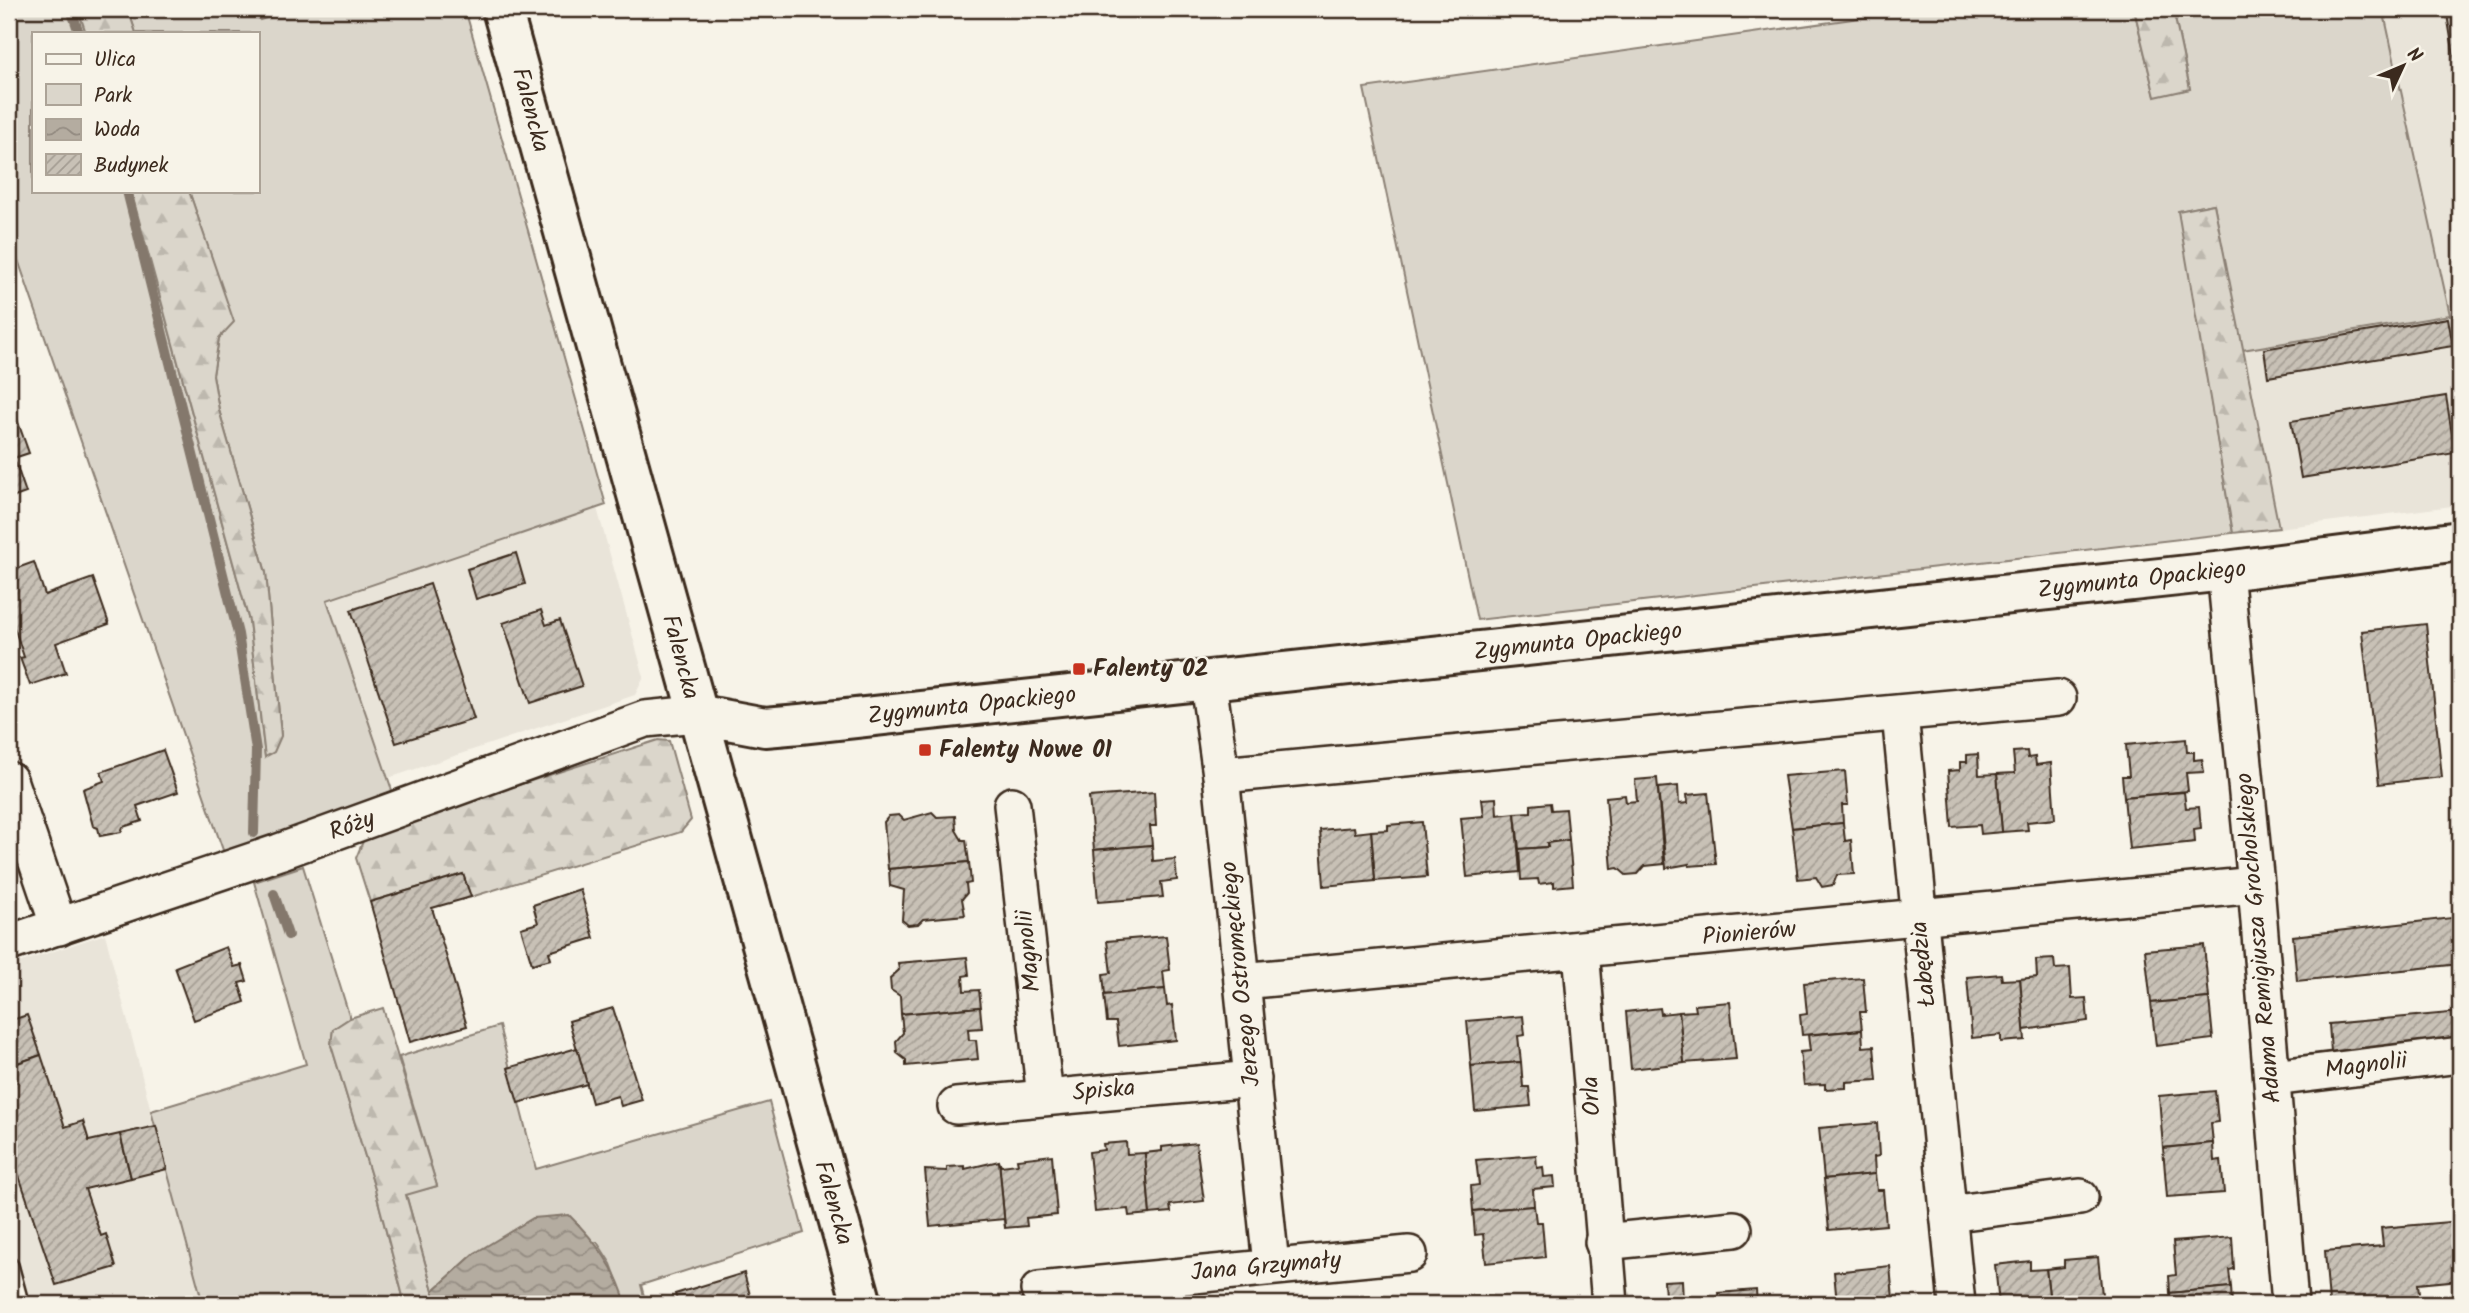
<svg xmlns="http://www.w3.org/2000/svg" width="2469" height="1313" font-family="Kalam,sans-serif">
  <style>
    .built { fill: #e9e4d9 }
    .green { fill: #dbd6cb; stroke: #8b8074; stroke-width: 2 }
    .forest { fill: url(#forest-firs); stroke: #8b8074; stroke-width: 2 }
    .water { fill: url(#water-waves); stroke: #84786c; stroke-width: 2 }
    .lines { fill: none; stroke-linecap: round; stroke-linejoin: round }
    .stream { stroke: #84786c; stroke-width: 10 }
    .building { fill: url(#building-hatch); stroke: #3b2a1e; stroke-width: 2 }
    .service-casing { stroke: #3b2a1e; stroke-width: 23 }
    .minor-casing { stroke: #3b2a1e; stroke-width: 40 }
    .tertiary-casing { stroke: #3b2a1e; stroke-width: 44 }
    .service { stroke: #f7f3e8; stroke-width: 18 }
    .minor { stroke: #f7f3e8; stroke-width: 35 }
    .tertiary { stroke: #f7f3e8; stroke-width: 38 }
    .poi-dot { fill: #c8321e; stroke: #f7f3e8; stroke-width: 2.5 }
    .labels { text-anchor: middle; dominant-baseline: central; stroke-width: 5; stroke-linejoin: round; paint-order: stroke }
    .street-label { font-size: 24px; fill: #3b2a1e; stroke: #f7f3e8 }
    .poi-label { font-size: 24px; font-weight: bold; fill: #3b2a1e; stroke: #f7f3e8; text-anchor: start }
  </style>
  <defs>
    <pattern id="forest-firs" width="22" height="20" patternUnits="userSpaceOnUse" patternTransform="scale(1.75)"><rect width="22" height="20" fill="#dbd6cb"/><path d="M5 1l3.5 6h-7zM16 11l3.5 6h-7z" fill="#bdb8ae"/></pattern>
    <pattern id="water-waves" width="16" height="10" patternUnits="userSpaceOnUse" patternTransform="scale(1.75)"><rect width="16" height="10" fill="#b4aca0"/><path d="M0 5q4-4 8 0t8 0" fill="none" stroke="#948c82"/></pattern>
    <pattern id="building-hatch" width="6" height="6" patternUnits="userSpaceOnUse" patternTransform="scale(1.75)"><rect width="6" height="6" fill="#c8c1b6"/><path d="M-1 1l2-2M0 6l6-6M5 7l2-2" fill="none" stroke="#a49d93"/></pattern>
  </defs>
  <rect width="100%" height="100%" fill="#f7f3e8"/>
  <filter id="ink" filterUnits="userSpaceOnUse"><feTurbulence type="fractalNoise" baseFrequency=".0143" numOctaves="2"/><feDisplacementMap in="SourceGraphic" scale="14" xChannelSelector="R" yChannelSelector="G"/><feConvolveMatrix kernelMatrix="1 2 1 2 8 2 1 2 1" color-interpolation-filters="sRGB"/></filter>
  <g filter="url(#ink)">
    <!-- built -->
    <g class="built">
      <polygon points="2383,9 2460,9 2460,505 2279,528 2242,350 2450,315"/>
      <polygon points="597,508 644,677 635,695 389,778 327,600"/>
      <polygon points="105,934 151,1111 203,1304 31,1304 9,1220 9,966"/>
    </g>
    <!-- green -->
    <g class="green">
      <polygon points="9,9 78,9 86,33 33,33 33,191 131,191 249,621 265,757 281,735 266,573 219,410 213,375 219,338 233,322 189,191 257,191 257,33 136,33 128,9 256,9 260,20 295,9 465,9 606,505 327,600 394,796 224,853 9,234"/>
      <polygon points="1923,9 2134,9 2155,96 2190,89 2173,9 2383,9 2450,315 2242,350 2214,204 2179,211 2233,533 1477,620 1364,88"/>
      <polygon points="303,866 350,1018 333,1029 331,1045 375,1189 405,1304 203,1304 151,1111 306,1064 254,882"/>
      <polygon points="499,1026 536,1169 769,1102 804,1233 641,1285 646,1304 626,1304 611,1264 597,1242 475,1253 433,1291 406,1194 437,1186 399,1057"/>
    </g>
    <!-- forest -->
    <g class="forest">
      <polygon points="78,9 128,9 136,33 86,33"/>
      <polygon points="2134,9 2173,9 2190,89 2155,97"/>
      <polygon points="131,191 189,191 234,322 219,338 213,375 219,410 266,573 281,736 274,752 265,757 249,621"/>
      <polygon points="2214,204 2279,528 2233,533 2178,211"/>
      <polygon points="658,740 669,741 691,820 681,832 471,897 463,874 370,902 356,858 366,834"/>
      <polygon points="383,1008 437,1186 406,1195 433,1291 433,1304 405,1304 375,1189 331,1045 333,1029 350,1018"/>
    </g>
    <!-- water -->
    <path class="water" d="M569,1215C596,1242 616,1267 626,1304H433V1291L475,1253L533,1218Z"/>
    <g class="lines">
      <!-- stream -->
      <g class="stream">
        <polyline points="71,9 79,33"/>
        <polyline points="127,191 238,634 256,750 254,833"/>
        <polyline points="274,894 288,935"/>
      </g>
    </g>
    <!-- building -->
    <g class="building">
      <polygon points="2446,9 2460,9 2460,91"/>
      <polygon points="2448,318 2453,346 2268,377 2264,349"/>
      <polygon points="2446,396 2455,453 2301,478 2291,421"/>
      <polygon points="14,411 29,453 14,458 26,493 9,499 9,413"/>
      <polygon points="516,553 525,584 476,599 467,569"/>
      <polygon points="34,562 45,595 93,578 109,624 56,643 66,673 30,685 20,658 24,657 12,621 9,622 9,571"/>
      <polygon points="430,584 474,719 396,743 351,610"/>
      <polygon points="541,610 546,625 560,620 582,686 530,703 503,623"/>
      <polygon points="2426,624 2442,777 2379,784 2362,631"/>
      <polygon points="2186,739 2187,752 2194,752 2194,760 2202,759 2204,772 2186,773 2188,791 2124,797 2122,776 2129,776 2126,745"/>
      <polygon points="163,750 178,792 137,806 142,821 123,827 121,832 100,836 98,828 93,826 83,789 104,781 101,772"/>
      <polygon points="2027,751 2028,758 2035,757 2036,765 2051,763 2055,819 2027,822 2028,830 2002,832 1997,774 2015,773 2013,752"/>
      <polygon points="1978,754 1979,775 1997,774 2002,832 1981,834 1980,825 1952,827 1948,771 1960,770 1960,762 1967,762 1967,755"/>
      <polygon points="1845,771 1848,805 1842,805 1843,823 1792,828 1784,776"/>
      <polygon points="1657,778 1664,864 1645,866 1638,874 1626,875 1618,868 1612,869 1606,797 1625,795 1626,802 1637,801 1635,780"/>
      <polygon points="1678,786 1679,804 1688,803 1687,795 1708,793 1716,864 1689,866 1689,864 1666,868 1658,788"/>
      <polygon points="1154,792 1156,826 1150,826 1152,845 1094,850 1089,797"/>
      <polygon points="2184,792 2186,808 2199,807 2201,828 2194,829 2195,842 2129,849 2124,797"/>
      <polygon points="1496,798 1497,815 1515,813 1520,872 1467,877 1461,818 1484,816 1482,799"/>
      <polygon points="1550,803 1551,810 1566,809 1569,840 1547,843 1548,847 1519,849 1515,813 1531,812 1531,805"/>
      <polygon points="932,812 937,817 955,816 956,830 962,840 966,840 969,862 888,869 884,822 889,816 899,815 904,820"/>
      <polygon points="1422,822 1427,877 1375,881 1371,831 1388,830 1388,825"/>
      <polygon points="1843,823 1845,841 1851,840 1854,874 1837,875 1833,885 1822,887 1816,877 1798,879 1792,828"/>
      <polygon points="1354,827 1355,833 1371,831 1375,881 1324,886 1320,830"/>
      <polygon points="1569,840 1573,885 1554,887 1554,882 1539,884 1538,879 1521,880 1519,849 1548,847 1547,843"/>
      <polygon points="1152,845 1153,861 1175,859 1177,880 1161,882 1163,897 1098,902 1094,850"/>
      <polygon points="969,862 971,883 966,884 967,893 962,899 965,915 923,919 918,924 908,925 902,920 904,890 890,886 889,869"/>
      <polygon points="463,874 471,897 432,908 467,1026 410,1042 370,902"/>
      <polygon points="580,889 594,938 549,952 551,959 532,964 521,928 538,923 533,905"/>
      <polygon points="2460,917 2460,964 2297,981 2293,936"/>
      <polygon points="1166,936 1170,970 1163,971 1165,989 1105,995 1103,974 1111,973 1107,941"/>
      <polygon points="2204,945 2209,998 2151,1003 2145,950"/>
      <polygon points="226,947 234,967 242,965 247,981 239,983 245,1002 194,1020 175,967"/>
      <polygon points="967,957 969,975 963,976 964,991 979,990 981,1007 901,1014 900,996 891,990 890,978 899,970 898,963"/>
      <polygon points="2054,959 2055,969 2070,968 2072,999 2086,998 2088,1021 2024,1030 2020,979 2037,977 2036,960"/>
      <polygon points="2001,974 2002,980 2020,979 2025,1040 2001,1042 2001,1035 1972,1038 1967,977"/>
      <polygon points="1863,978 1866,1012 1860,1012 1862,1030 1802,1035 1800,1015 1807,1014 1804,983"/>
      <polygon points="1165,989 1167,1006 1172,1005 1176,1040 1119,1046 1116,1022 1107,1022 1104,995"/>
      <polygon points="2209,998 2213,1039 2156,1046 2151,1003"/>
      <polygon points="1730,1002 1736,1059 1684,1063 1679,1012 1696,1011 1695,1005"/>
      <polygon points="980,1007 982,1028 968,1029 969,1040 976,1040 978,1059 906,1066 906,1060 897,1053 896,1041 903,1033 901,1014"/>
      <polygon points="613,1008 642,1100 621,1106 618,1096 592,1103 569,1021"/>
      <polygon points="1660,1008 1661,1014 1679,1012 1684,1063 1631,1069 1626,1012"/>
      <polygon points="2460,1012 2460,1041 2331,1052 2329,1024"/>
      <polygon points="27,1015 41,1055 12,1065 17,1082 9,1084 9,1021"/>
      <polygon points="1523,1016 1525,1035 1518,1036 1521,1062 1471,1066 1467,1021"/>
      <polygon points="1862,1030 1863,1047 1874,1046 1877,1080 1846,1082 1846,1088 1825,1089 1825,1084 1804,1085 1800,1052 1810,1051 1808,1035"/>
      <polygon points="577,1048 587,1084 518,1103 508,1068"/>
      <polygon points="41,1055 65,1127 83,1121 89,1141 120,1134 131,1178 85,1189 101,1236 106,1234 116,1267 56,1285 17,1170 9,1172 9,1084 17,1082 12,1065"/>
      <polygon points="1521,1062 1523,1087 1529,1087 1531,1106 1475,1111 1471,1066"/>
      <polygon points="2215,1091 2218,1122 2211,1123 2213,1143 2163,1148 2159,1096"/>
      <polygon points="1877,1123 1879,1156 1874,1157 1875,1174 1824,1179 1819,1128"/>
      <polygon points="156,1126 167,1169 131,1178 120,1134"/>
      <polygon points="1126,1142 1127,1154 1145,1153 1150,1214 1129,1216 1128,1209 1095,1212 1089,1152 1104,1150 1103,1144"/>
      <polygon points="1196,1143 1204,1201 1170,1205 1171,1212 1150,1214 1145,1153 1162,1151 1162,1147"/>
      <polygon points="2213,1143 2214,1161 2221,1160 2224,1193 2167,1197 2163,1148"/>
      <polygon points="1052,1155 1057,1215 1026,1218 1027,1226 1005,1228 999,1161 1001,1166 1018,1164 1017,1159"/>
      <polygon points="1536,1155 1537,1168 1543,1167 1544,1177 1554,1176 1555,1187 1533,1189 1534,1206 1473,1211 1471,1186 1479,1185 1476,1160"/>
      <polygon points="999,1161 1005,1227 1004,1219 930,1226 925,1170 947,1171 947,1167 965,1166 965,1169"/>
      <polygon points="1875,1174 1877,1190 1883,1190 1886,1225 1829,1230 1824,1179"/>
      <polygon points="1534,1206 1536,1222 1542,1222 1545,1257 1486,1263 1483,1234 1475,1235 1473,1211"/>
      <polygon points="2460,1221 2460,1280 2418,1284 2420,1304 2374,1304 2373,1300 2329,1303 2325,1251 2383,1246 2381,1228"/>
      <polygon points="2232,1237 2234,1269 2229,1270 2231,1287 2170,1293 2169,1276 2176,1275 2173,1242"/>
      <polygon points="2098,1257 2103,1304 2050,1304 2046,1269 2064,1267 2064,1260"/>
      <polygon points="2030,1261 2030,1270 2046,1269 2050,1304 1999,1304 1995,1265"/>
      <polygon points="1890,1266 1893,1299 1887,1300 1888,1304 1837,1304 1834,1272"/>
      <polygon points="744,1273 750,1295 728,1301 729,1304 678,1304 675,1294"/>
      <polygon points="1682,1280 1683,1302 1701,1301 1701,1304 1649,1304 1648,1299 1665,1297 1664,1281"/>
      <polygon points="2231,1287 2232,1304 2171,1304 2170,1293"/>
      <polygon points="1756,1290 1757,1304 1701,1304 1701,1301 1719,1300 1718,1293"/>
    </g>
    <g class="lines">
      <defs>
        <polyline id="service" points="9,1267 19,1304"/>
        <g id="minor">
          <polyline points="2225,571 2256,885 2290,1304"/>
          <polyline points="1208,682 1221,775 1271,1265"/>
          <polyline points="1900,714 1957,1304"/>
          <polyline points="1221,775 2058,698"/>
          <polyline points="9,780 59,927"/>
          <polyline points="1012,805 1045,1097"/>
          <polyline points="9,943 279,852 645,719 696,714"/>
          <polyline points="1581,950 1610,1304"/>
          <polyline points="1242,981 2256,885"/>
          <polyline points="2272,1078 2460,1055"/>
          <polyline points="956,1106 1253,1079"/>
          <polyline points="1948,1214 2080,1197"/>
          <polyline points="1603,1242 1734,1229"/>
          <polyline points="1039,1290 1409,1254"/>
        </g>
        <g id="tertiary">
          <polyline points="502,9 862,1304"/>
          <polyline points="696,714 765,727 800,724 2225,571 2460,541"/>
        </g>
      </defs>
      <!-- service casing -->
      <use href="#service" class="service-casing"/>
      <!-- minor casing -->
      <use href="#minor" class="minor-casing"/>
      <!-- tertiary casing -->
      <use href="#tertiary" class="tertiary-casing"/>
      <!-- service -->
      <use href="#service" class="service"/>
      <!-- minor -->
      <use href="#minor" class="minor"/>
      <!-- tertiary -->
      <use href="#tertiary" class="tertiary"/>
    </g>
  </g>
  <!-- markers -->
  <g class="poi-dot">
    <rect x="1072" y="662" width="14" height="14" rx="3.5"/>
    <rect x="918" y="743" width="14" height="14" rx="3.5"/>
  </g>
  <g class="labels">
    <!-- street labels -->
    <g class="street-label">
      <text transform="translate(530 110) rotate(75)">Falencka</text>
      <text transform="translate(2142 580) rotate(-6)">Zygmunta Opackiego</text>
      <text transform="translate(1578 642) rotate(-6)">Zygmunta Opackiego</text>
      <text transform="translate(680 657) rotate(75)">Falencka</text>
      <text transform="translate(972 706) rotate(-6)">Zygmunta Opackiego</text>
      <text transform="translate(352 826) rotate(-20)">Róży</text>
      <text transform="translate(1749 934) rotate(-5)">Pionierów</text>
      <text transform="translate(2259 938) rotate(-95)">Adama Remigiusza Grocholskiego</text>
      <text transform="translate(1029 951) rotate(-96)">Magnolii</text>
      <text transform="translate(1924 964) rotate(-96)">Łabędzia</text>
      <text transform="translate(1241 974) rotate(-96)">Jerzego Ostromęckiego</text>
      <text transform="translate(2366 1066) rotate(-7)">Magnolii</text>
      <text transform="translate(1104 1091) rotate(-5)">Spiska</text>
      <text transform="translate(1592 1096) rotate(-94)">Orla</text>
      <text transform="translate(833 1203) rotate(74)">Falencka</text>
      <text transform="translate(1266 1267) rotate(-5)">Jana Grzymały</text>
    </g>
    <!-- poi labels -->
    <g class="poi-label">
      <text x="1093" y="669">Falenty 02</text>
      <text x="939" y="750">Falenty Nowe 01</text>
    </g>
  </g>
  <!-- margin -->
  <rect width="2469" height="1313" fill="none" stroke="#f7f3e8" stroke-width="35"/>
  <rect x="18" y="18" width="2434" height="1278" fill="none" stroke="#3b2a1e" stroke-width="2.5" filter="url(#ink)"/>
  <!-- legend -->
  <rect x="32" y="32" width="228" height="161" fill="#f7f3e8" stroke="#aca397" stroke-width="2"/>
  <rect x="46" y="54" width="35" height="10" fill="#f7f3e8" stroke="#aca397" stroke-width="2"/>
  <text x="94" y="66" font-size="21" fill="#3b2a1e">Ulica</text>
  <rect x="46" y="84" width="35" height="21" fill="#dbd6cb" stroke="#aca397" stroke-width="2"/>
  <text x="94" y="102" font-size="21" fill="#3b2a1e">Park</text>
  <rect x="46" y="119" width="35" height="21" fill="url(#water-waves)" stroke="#aca397" stroke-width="2"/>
  <text x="94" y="136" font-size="21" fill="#3b2a1e">Woda</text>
  <rect x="46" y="154" width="35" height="21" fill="url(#building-hatch)" stroke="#aca397" stroke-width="2"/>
  <text x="94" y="172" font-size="21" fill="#3b2a1e">Budynek</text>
  <!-- north arrow -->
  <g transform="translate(2403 66) rotate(46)" stroke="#f7f3e8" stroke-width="5" paint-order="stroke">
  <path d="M0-5L12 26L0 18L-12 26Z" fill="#3b2a1e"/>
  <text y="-10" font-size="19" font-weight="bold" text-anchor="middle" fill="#3b2a1e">N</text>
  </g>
</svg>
